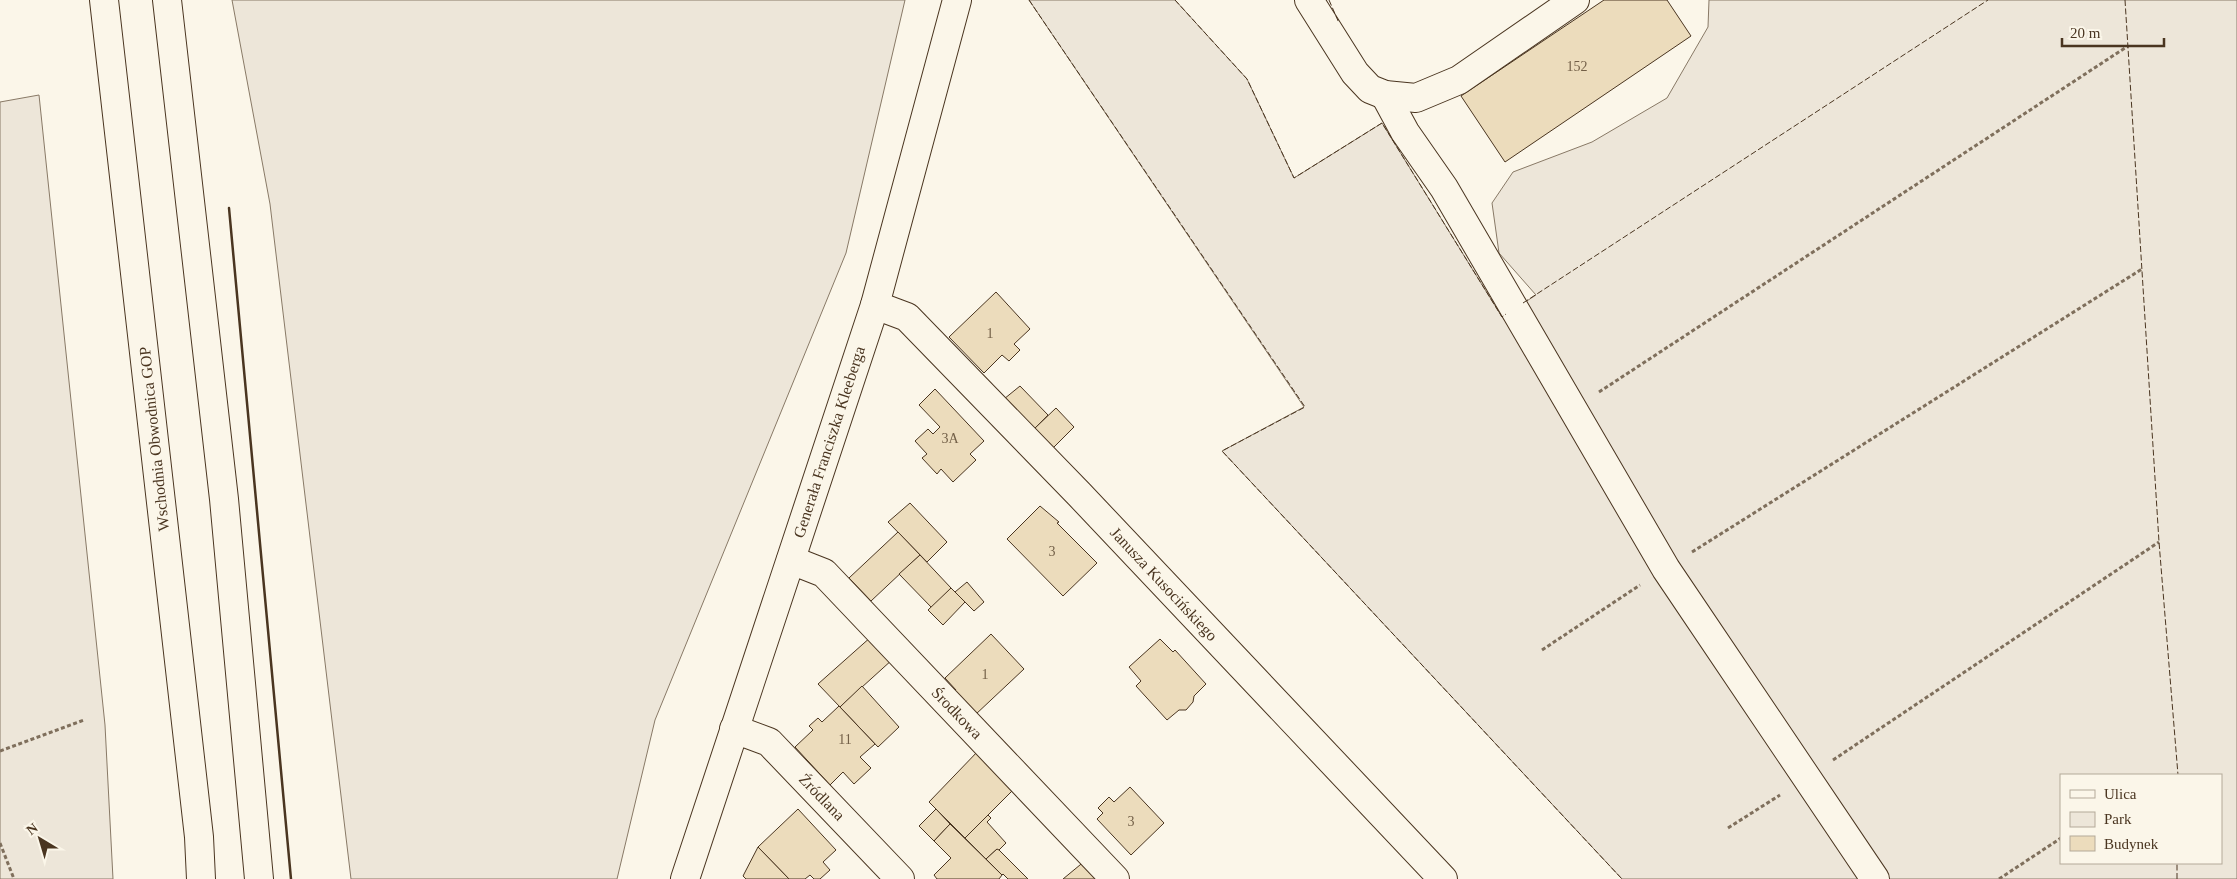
<svg xmlns="http://www.w3.org/2000/svg" width="2237" height="879" font-family="Georgia,serif">
  <style>
    .green { fill: #ede6d9; stroke: #887966; fill-rule: evenodd }
    .building { fill: #ecdcbc; stroke: #4a3520 }
    .lines { fill: none; stroke-linecap: round; stroke-linejoin: round }
    .minor-casing { stroke: #4a3520; stroke-width: 30 }
    .highway-casing { stroke: #4a3520; stroke-width: 30 }
    .path { stroke: #7f6f5c; stroke-width: 3; stroke-dasharray: 4 2.5; stroke-linecap: butt }
    .minor { stroke: #fbf6e9; stroke-width: 28 }
    .highway { stroke: #fbf6e9; stroke-width: 28 }
    .fence { stroke: #4a3520; stroke-width: 1; stroke-dasharray: 6 2.5; stroke-linecap: butt }
    .wall { stroke: #4a3520; stroke-width: 2.5 }
    .labels { text-anchor: middle; dominant-baseline: central; stroke-width: 4; stroke-linejoin: round; paint-order: stroke }
    .number-label { font-size: 14px; fill: #725f47 }
    .street-label { font-size: 16px; fill: #4a3520; stroke: #fbf6e9 }
  </style>
  <rect width="100%" height="100%" fill="#fbf6e9"/>
  <!-- green -->
  <g class="green">
    <polygon points="232,0 905,0 846,253 655,720 617,879 351,879 270,204"/>
    <path d="M1029,0H1175L1247,79L1294,178L1382,123L1502,317L1536,295L1499,253L1492,203L1513,172L1592,142L1667,98L1708,27L1709,0H2237V879H1622L1222,451L1304,407ZM2061,775H2221V863H2061Z"/>
    <polygon points="39,95 105,725 113,879 0,879 0,102"/>
  </g>
  <!-- building -->
  <g class="building">
    <polygon points="1604,0 1667,0 1691,36 1505,162 1461,96"/>
    <polygon points="996,292 1030,329 1014,344 1020,350 1009,361 1002,355 984,373 949,337"/>
    <polygon points="1020,386 1048,415 1033,430 1004,399"/>
    <polygon points="935,389 984,441 970,454 976,460 953,482 941,469 937,474 922,458 927,454 915,441 928,429 933,434 940,427 919,405"/>
    <polygon points="1056,408 1074,427 1052,449 1033,430"/>
    <polygon points="910,503 947,542 927,562 888,522"/>
    <polygon points="1040,506 1059,522 1057,523 1097,563 1063,596 1007,539"/>
    <polygon points="898,532 920,555 871,601 849,578"/>
    <polygon points="920,555 951,588 932,608 899,574"/>
    <polygon points="967,582 984,602 974,611 955,592"/>
    <polygon points="951,588 965,602 943,625 928,610"/>
    <polygon points="991,634 1024,669 975,715 954,692 956,690 945,678"/>
    <polygon points="872,636 893,659 840,707 818,684"/>
    <polygon points="1160,639 1173,652 1175,650 1206,684 1194,696 1193,702 1186,710 1179,710 1167,720 1136,686 1141,681 1129,667"/>
    <polygon points="862,686 899,727 878,747 840,707"/>
    <polygon points="839,706 875,744 860,757 871,768 854,784 843,772 830,785 795,747 813,730 809,726 818,718 822,722"/>
    <polygon points="980,749 1016,787 965,838 929,802"/>
    <polygon points="1130,787 1164,823 1131,855 1097,819 1103,813 1098,808 1109,797 1114,802"/>
    <polygon points="798,809 836,850 823,862 830,870 820,879 814,879 810,875 805,879 789,879 758,847"/>
    <polygon points="936,809 950,824 934,841 919,826"/>
    <polygon points="988,815 991,818 987,822 1006,843 998,851 997,849 986,859 965,838"/>
    <polygon points="950,824 1002,875 999,879 937,879 934,875 951,858 934,841"/>
    <polygon points="758,847 789,879 746,879 743,876"/>
    <polygon points="997,849 999,850 1028,879 1008,879 1003,874 1002,875 986,859"/>
    <polygon points="1086,860 1102,879 1063,879"/>
  </g>
  <g class="lines">
    <defs>
      <g id="minor">
        <polyline points="1309,0 1355,73 1370,89 1385,95 1416,98 1459,80 1575,0"/>
        <polyline points="1385,95 1405,132 1444,188 1666,569 1875,879"/>
        <polyline points="875,305 907,317 1079,494 1443,879"/>
        <polyline points="791,560 824,573 1115,879"/>
        <polyline points="734,729 769,742 900,879"/>
        <polyline points="685,879 875,305 957,0"/>
      </g>
      <g id="highway">
        <polyline points="104,0 199,837 201,879"/>
        <polyline points="167,0 224,499 259,879"/>
      </g>
    </defs>
    <!-- minor casing -->
    <use href="#minor" class="minor-casing"/>
    <!-- highway casing -->
    <use href="#highway" class="highway-casing"/>
    <!-- path -->
    <g class="path">
      <polyline points="1599,392 2128,46"/>
      <polyline points="1692,552 2142,269"/>
      <polyline points="1542,650 1640,585"/>
      <polyline points="0,751 84,720"/>
      <polyline points="1833,760 2159,542"/>
      <polyline points="1728,828 1780,795"/>
      <polyline points="0,843 14,879"/>
      <polyline points="1999,879 2061,838"/>
    </g>
    <!-- minor -->
    <use href="#minor" class="minor"/>
    <!-- highway -->
    <use href="#highway" class="highway"/>
    <!-- fence -->
    <g class="fence">
      <polyline points="1029,0 1305,407 1222,451 1622,879"/>
      <polyline points="1175,0 1247,79 1294,178 1382,123 1502,317 1506,314"/>
      <polyline points="1329,0 1339,23"/>
      <polyline points="2125,0 2159,542 2178,775"/>
      <polyline points="1523,303 1988,0"/>
      <polyline points="2177,879 2177,863"/>
    </g>
    <!-- wall -->
    <polyline class="wall" points="229,208 291,879"/>
  </g>
  <g class="labels">
    <!-- number labels -->
    <g class="number-label">
      <text x="1577" y="66">152</text>
      <text x="990" y="333">1</text>
      <text x="950" y="438">3A</text>
      <text x="1052" y="551">3</text>
      <text x="985" y="674">1</text>
      <text x="845" y="739">11</text>
      <text x="1131" y="821">3</text>
    </g>
    <!-- street labels -->
    <g class="street-label">
      <text transform="translate(154 439) rotate(-96)">Wschodnia Obwodnica GOP</text>
      <text transform="translate(829 442) rotate(-72)">Generała Franciszka Kleeberga</text>
      <text transform="translate(1164 584) rotate(47)">Janusza Kusocińskiego</text>
      <text transform="translate(957 713) rotate(46)">Środkowa</text>
      <text transform="translate(822 797) rotate(46)">Źródlana</text>
    </g>
  </g>
  <!-- legend -->
  <rect x="2060" y="774" width="162" height="90" fill="#fbf6e9" stroke="#b4a999"/>
  <rect x="2070" y="790" width="25" height="8" fill="#fbf6e9" stroke="#b4a999"/>
  <text x="2104" y="799" font-size="15" fill="#4a3520">Ulica</text>
  <rect x="2070" y="812" width="25" height="15" fill="#ede6d9" stroke="#b4a999"/>
  <text x="2104" y="824" font-size="15" fill="#4a3520">Park</text>
  <rect x="2070" y="836" width="25" height="15" fill="#ecdcbc" stroke="#b4a999"/>
  <text x="2104" y="849" font-size="15" fill="#4a3520">Budynek</text>
  <!-- north arrow -->
  <g transform="translate(40 839) rotate(322)" stroke="#fbf6e9" stroke-width="4" paint-order="stroke">
  <path d="M0-4L9 19L0 12L-9 19Z" fill="#4a3520"/>
  <text y="-8" font-size="14" font-weight="bold" text-anchor="middle" fill="#4a3520">N</text>
  </g>
  <!-- scale -->
  <path d="M2062 38v8h102v-8" fill="none" stroke="#4a3520" stroke-width="2.5"/>
  <text x="2070" y="38" font-size="15" fill="#4a3520" stroke="#fbf6e9" stroke-width="4" paint-order="stroke">20 m</text>
</svg>
